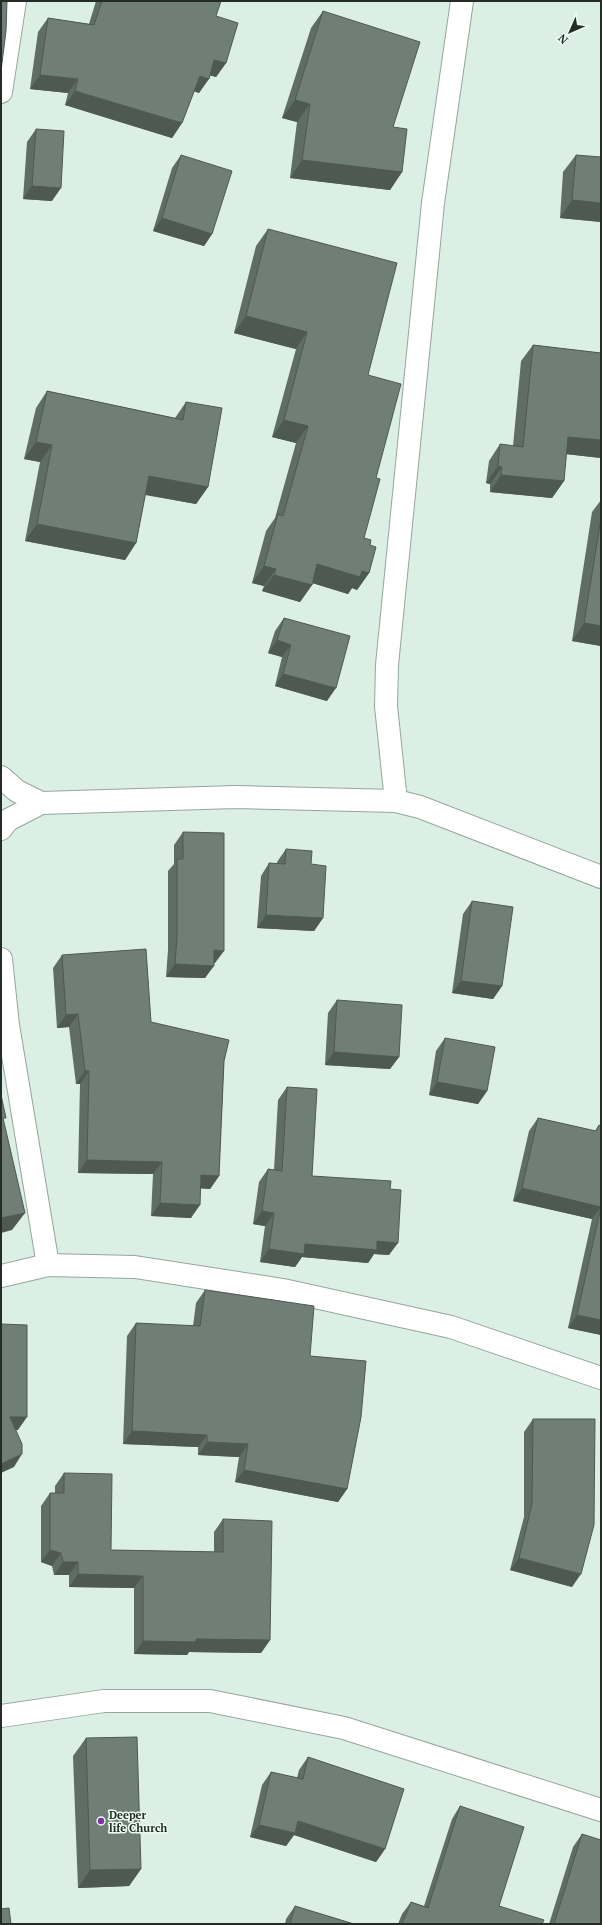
<svg xmlns="http://www.w3.org/2000/svg" width="602" height="1925" font-family="'PT Serif',serif">
  <style>
    .lines { fill: none; stroke-linecap: round; stroke-linejoin: round }
    .minor-casing { stroke: #95a69d; stroke-width: 24 }
    .minor { stroke: #fff; stroke-width: 22 }
    .wall { fill: #5f6d65 }
    .shaded-wall { fill: #4e5953 }
    .building { fill: #6f7f76; stroke: #4e5953 }
    .poi-dot { fill: #7e32a4; stroke: #eafcf2; stroke-width: 1.5 }
    .labels { text-anchor: middle; dominant-baseline: central; stroke-width: 3; stroke-linejoin: round; paint-order: stroke }
    .poi-label { font-size: 11px; font-weight: bold; fill: #252c28; stroke: #eafcf2; text-anchor: start }
  </style>
  <rect width="100%" height="100%" fill="#dcefe5"/>
  <g class="lines">
    <defs>
      <g id="minor">
        <polyline points="1,92 15,1"/>
        <polyline points="1,777 17,791 41,803"/>
        <polyline points="396,801 386,706 387,665 433,203 462,1"/>
        <polyline points="1,829 8,820 41,803 236,797 396,801 420,807 601,877"/>
        <polyline points="1,959 8,1025 48,1265"/>
        <polyline points="1,1276 48,1265 135,1267 283,1290 451,1327 601,1378"/>
        <polyline points="1,1716 104,1701 210,1701 344,1728 601,1810"/>
      </g>
    </defs>
    <!-- minor casing -->
    <use href="#minor" class="minor-casing"/>
    <!-- minor -->
    <use href="#minor" class="minor"/>
  </g>
  <!-- wall -->
  <g class="wall">
    <polygon points="96,1 221,1 216,16 226,63 216,77 210,75 199,93 194,91 182,123 172,138 65,105 68,93 30,89 38,32 48,18 89,24"/>
    <polygon points="323,11 393,127 402,172 390,190 290,178 297,122 282,118 311,28"/>
    <polygon points="36,129 52,201 23,199 27,142"/>
    <polygon points="181,155 212,234 204,246 153,231 172,168"/>
    <polygon points="576,155 601,222 560,218 563,172"/>
    <polygon points="268,229 368,375 376,478 364,538 370,545 369,573 357,590 352,588 348,594 312,583 312,585 300,602 262,591 264,586 252,583 266,531 275,518 296,443 272,437 296,349 234,333 256,246"/>
    <polygon points="533,345 601,353 601,458 566,454 564,481 552,498 490,492 490,484 486,483 489,461 500,444 513,446 521,361"/>
    <polygon points="47,391 175,418 186,402 208,487 196,504 145,495 136,543 125,560 25,541 40,462 24,459 36,408"/>
    <polygon points="601,500 601,646 572,641 592,512"/>
    <polygon points="284,618 327,701 275,686 282,657 268,653 275,631"/>
    <polygon points="183,832 215,963 214,963 205,978 166,977 168,950 168,871 174,864 174,845"/>
    <polygon points="286,849 311,864 323,918 314,931 257,928 261,876 269,863 277,864 277,862"/>
    <polygon points="472,901 502,986 493,999 452,993 463,914"/>
    <polygon points="62,955 151,1022 224,1061 219,1176 210,1189 201,1188 191,1218 151,1216 153,1174 78,1173 80,1084 76,1084 69,1027 57,1028 53,968"/>
    <polygon points="337,1000 399,1057 390,1069 325,1065 328,1013"/>
    <polygon points="445,1038 487,1091 478,1104 429,1095 436,1051"/>
    <polygon points="287,1087 312,1176 389,1255 374,1254 368,1263 302,1257 295,1267 260,1262 265,1226 253,1224 259,1182 268,1169 274,1170 278,1100"/>
    <polygon points="538,1118 595,1131 599,1125 601,1126 601,1335 568,1328 592,1219 513,1201 529,1131"/>
    <polygon points="205,1290 310,1356 347,1489 338,1502 235,1482 239,1457 198,1455 198,1447 123,1444 127,1336 136,1323 193,1326 196,1303"/>
    <polygon points="533,1419 572,1587 510,1570 524,1517 524,1432"/>
    <polygon points="64,1473 111,1550 214,1552 214,1532 223,1519 270,1640 261,1653 189,1652 187,1655 134,1654 134,1588 69,1587 69,1575 54,1575 52,1566 41,1562 41,1506 50,1493 55,1493 55,1486"/>
    <polygon points="86,1738 141,1869 129,1886 78,1888 73,1756"/>
    <polygon points="308,1757 385,1849 376,1862 294,1835 286,1846 250,1837 262,1785 271,1772 297,1778 299,1770"/>
    <polygon points="460,1806 499,1906 542,1924 398,1924 402,1914 411,1902 424,1906 452,1819"/>
    <polygon points="582,1834 601,1924 549,1924 573,1847"/>
    <polygon points="295,1906 354,1924 285,1924 286,1919"/>
  </g>
  <!-- shaded-wall -->
  <g class="shaded-wall">
    <polygon points="214,60 226,63 216,77 204,74"/>
    <polygon points="40,75 78,79 68,93 30,89"/>
    <polygon points="200,76 209,79 199,93 190,90"/>
    <polygon points="75,91 182,123 172,138 65,105"/>
    <polygon points="295,100 310,104 297,122 282,118"/>
    <polygon points="302,160 402,172 390,190 290,178"/>
    <polygon points="32,186 61,188 52,201 23,199"/>
    <polygon points="572,200 601,203 601,222 560,218"/>
    <polygon points="162,218 212,234 204,246 153,231"/>
    <polygon points="246,316 307,332 296,349 234,333"/>
    <polygon points="284,420 308,426 296,443 272,437"/>
    <polygon points="568,437 601,440 601,458 556,453"/>
    <polygon points="36,442 52,445 40,462 24,459"/>
    <polygon points="498,466 502,467 490,484 486,483"/>
    <polygon points="501,475 564,481 552,498 490,492"/>
    <polygon points="149,476 208,487 196,504 137,493"/>
    <polygon points="37,524 136,543 125,560 25,541"/>
    <polygon points="317,564 362,571 369,573 357,590 352,588 348,594 306,581"/>
    <polygon points="264,566 276,569 264,586 252,583"/>
    <polygon points="274,575 312,585 300,602 262,591"/>
    <polygon points="584,623 601,626 601,646 572,641"/>
    <polygon points="277,640 291,645 282,657 268,653"/>
    <polygon points="283,674 336,688 327,701 275,686"/>
    <polygon points="266,915 323,918 314,931 257,928"/>
    <polygon points="214,950 224,951 215,963 205,963"/>
    <polygon points="175,964 214,966 205,978 166,977"/>
    <polygon points="461,981 502,986 493,999 452,993"/>
    <polygon points="78,1014 69,1027 57,1028 66,1015"/>
    <polygon points="334,1052 399,1057 390,1069 325,1065"/>
    <polygon points="85,1071 89,1071 80,1084 76,1084"/>
    <polygon points="437,1082 487,1091 478,1104 429,1095"/>
    <polygon points="87,1160 162,1162 153,1174 78,1173"/>
    <polygon points="201,1175 219,1176 210,1189 192,1188"/>
    <polygon points="522,1188 601,1207 592,1219 513,1201"/>
    <polygon points="160,1203 200,1205 191,1218 151,1216"/>
    <polygon points="262,1211 274,1213 265,1226 253,1224"/>
    <polygon points="25,1213 12,1230 1,1233 1,1218"/>
    <polygon points="377,1241 398,1243 389,1255 374,1254 368,1263 302,1257 295,1267 260,1262 269,1249 305,1244"/>
    <polygon points="577,1315 601,1320 601,1335 568,1328"/>
    <polygon points="10,1417 27,1417 18,1430 1,1430"/>
    <polygon points="132,1431 207,1435 198,1447 123,1444"/>
    <polygon points="207,1442 248,1444 239,1457 198,1455"/>
    <polygon points="22,1454 14,1467 1,1473 1,1464"/>
    <polygon points="244,1470 347,1489 338,1502 235,1482"/>
    <polygon points="50,1550 61,1553 52,1566 41,1562"/>
    <polygon points="519,1558 581,1574 572,1587 510,1570"/>
    <polygon points="63,1562 78,1562 69,1575 54,1575"/>
    <polygon points="78,1574 143,1576 134,1588 69,1587"/>
    <polygon points="196,1639 270,1640 261,1653 189,1652 187,1655 134,1654 143,1641"/>
    <polygon points="298,1821 385,1849 376,1862 294,1835 286,1846 250,1837 259,1825"/>
    <polygon points="141,1869 129,1886 78,1888 90,1870"/>
  </g>
  <!-- building -->
  <g class="building">
    <polygon points="1,1 7,1 6,31 1,71"/>
    <polygon points="102,1 221,1 216,16 238,23 226,63 214,60 209,79 200,76 182,123 75,91 78,79 40,75 48,18 94,25"/>
    <polygon points="323,11 420,42 393,127 407,129 402,172 302,160 310,104 295,100"/>
    <polygon points="36,129 64,131 61,188 32,186"/>
    <polygon points="181,155 232,171 212,234 162,218"/>
    <polygon points="576,155 601,157 601,203 572,200"/>
    <polygon points="268,229 397,263 368,375 401,384 376,478 380,479 364,538 371,540 370,545 376,547 369,573 362,571 360,577 317,564 312,585 274,575 276,569 264,566 278,514 283,516 308,426 284,420 307,332 246,316"/>
    <polygon points="533,345 601,353 601,440 568,437 564,481 501,475 502,467 498,466 500,444 523,447"/>
    <polygon points="47,391 183,420 186,402 222,408 208,487 149,476 136,543 37,524 52,445 36,442"/>
    <polygon points="601,518 601,626 584,623"/>
    <polygon points="284,618 350,636 336,688 283,674 291,645 277,640"/>
    <polygon points="183,832 224,833 224,951 214,950 214,966 175,964 177,937 177,859 183,859"/>
    <polygon points="286,849 312,851 311,864 326,866 323,918 266,915 269,863 285,864"/>
    <polygon points="472,901 513,907 502,986 461,981"/>
    <polygon points="146,949 151,1022 229,1040 224,1061 219,1176 201,1175 200,1205 160,1203 162,1162 87,1160 89,1071 85,1071 78,1014 66,1015 62,955"/>
    <polygon points="337,1000 402,1005 399,1057 334,1052"/>
    <polygon points="445,1038 495,1047 487,1091 437,1082"/>
    <polygon points="287,1087 317,1089 312,1176 391,1181 390,1189 401,1190 398,1243 377,1241 377,1250 305,1244 304,1254 269,1249 274,1213 262,1211 268,1169 282,1171"/>
    <polygon points="1,1095 6,1118 3,1118 25,1213 1,1218"/>
    <polygon points="538,1118 596,1131 599,1125 601,1126 601,1320 577,1315 601,1207 522,1188"/>
    <polygon points="205,1290 314,1306 310,1356 366,1361 361,1417 347,1489 244,1470 248,1444 207,1442 207,1435 132,1431 136,1323 200,1326"/>
    <polygon points="1,1324 27,1325 27,1417 10,1417 22,1444 22,1454 1,1464"/>
    <polygon points="533,1419 595,1419 594,1525 581,1574 519,1558 532,1504"/>
    <polygon points="64,1473 112,1474 111,1550 223,1552 223,1519 272,1521 270,1640 196,1639 196,1642 143,1641 143,1576 78,1574 78,1562 63,1562 61,1553 50,1550 50,1493 64,1493"/>
    <polygon points="137,1737 141,1869 90,1870 86,1738"/>
    <polygon points="308,1757 404,1789 385,1849 298,1821 295,1833 259,1825 271,1772 303,1779"/>
    <polygon points="460,1806 524,1827 499,1906 544,1920 542,1924 402,1924 411,1902 428,1908"/>
    <polygon points="582,1834 601,1840 601,1924 554,1924"/>
    <polygon points="295,1906 354,1924 290,1924"/>
    <polygon points="9,1908 11,1924 1,1924 1,1909"/>
  </g>
  <!-- markers -->
  <circle class="poi-dot" cx="101" cy="1821" r="4"/>
  <g class="labels">
    <!-- poi labels -->
    <g class="poi-label">
      <text x="109" y="1815">Deeper<tspan x="109" dy="13">life Church</tspan></text>
    </g>
  </g>
  <!-- border -->
  <rect width="602" height="1925" fill="none" stroke="#252c28" stroke-width="4"/>
  <!-- north arrow -->
  <g transform="translate(570 32) rotate(225)" stroke="#eafcf2" stroke-width="3" paint-order="stroke">
  <path d="M0-3L7 15L0 10L-7 15Z" fill="#252c28"/>
  <text y="-6" font-size="11" font-weight="bold" text-anchor="middle" fill="#252c28">N</text>
  </g>
</svg>
